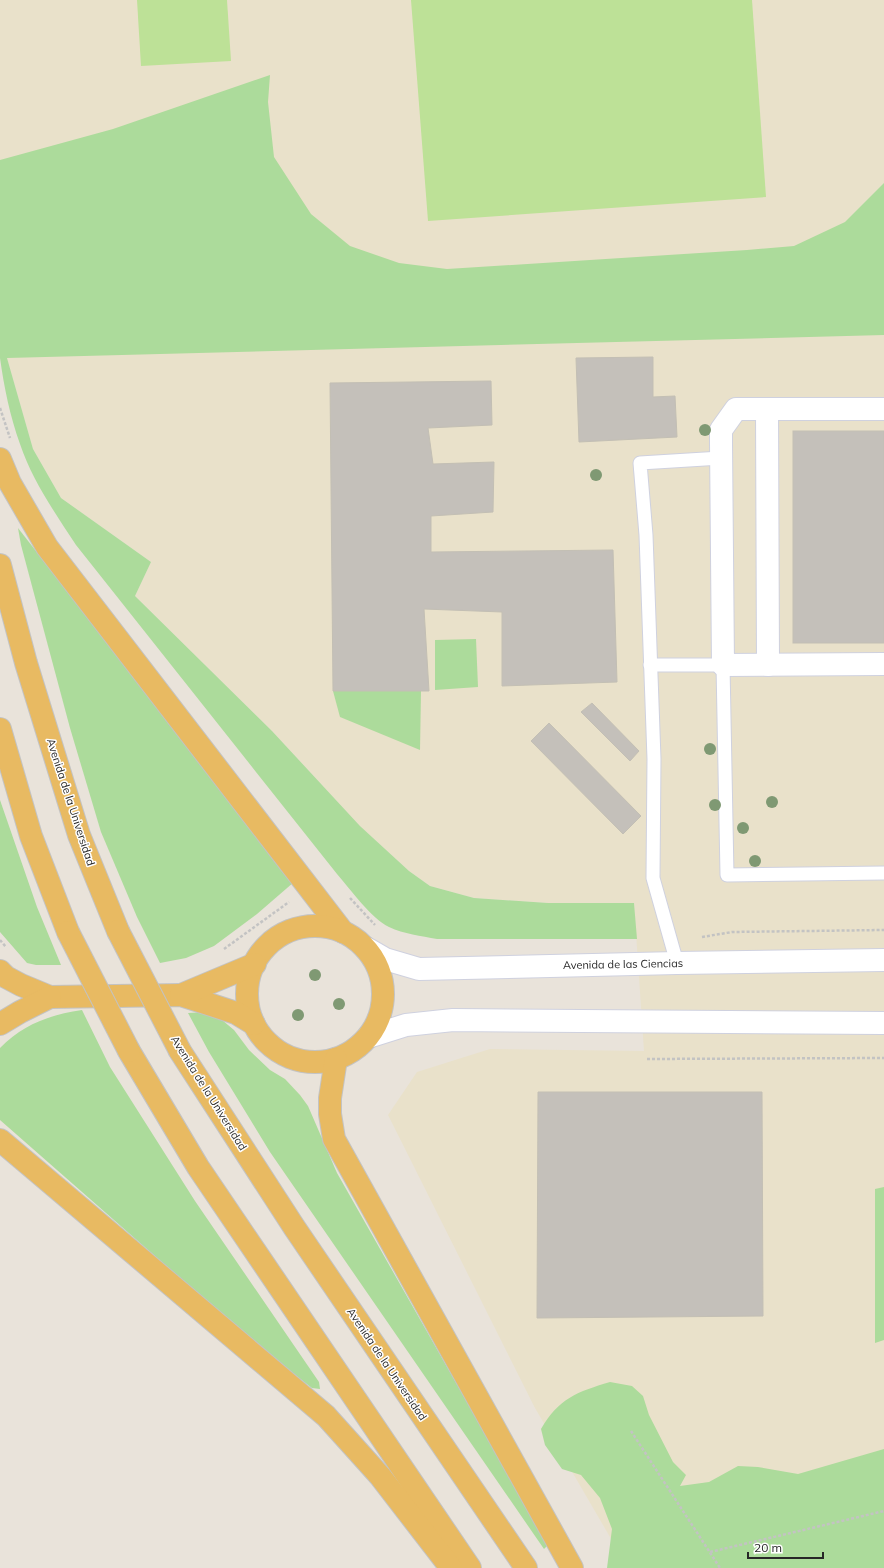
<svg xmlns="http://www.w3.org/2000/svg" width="884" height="1568" font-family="Mulish,sans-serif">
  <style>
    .education { fill: #e9e1ca }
    .green { fill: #acdb9b }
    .pitch { fill: #bde197 }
    .building { fill: #c4c0ba; stroke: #c3bfb4 }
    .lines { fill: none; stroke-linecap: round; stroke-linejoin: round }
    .service-casing { stroke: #cfd1df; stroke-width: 15 }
    .minor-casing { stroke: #cfd1df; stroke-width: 24 }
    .secondary-casing { stroke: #cfd1df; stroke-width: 24 }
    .trunk-casing { stroke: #c3c3c3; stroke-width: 24 }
    .path { stroke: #c3c3c3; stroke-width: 2.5; stroke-dasharray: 3 2; stroke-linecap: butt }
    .service { stroke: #fff; stroke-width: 13 }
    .minor { stroke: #fff; stroke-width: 22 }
    .secondary { stroke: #fff; stroke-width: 22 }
    .trunk { stroke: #e8ba62; stroke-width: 22 }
    .trunk-bridge-casing { stroke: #c3c3c3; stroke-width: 24; stroke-linecap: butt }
    .trunk-bridge { stroke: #e8ba62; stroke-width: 22 }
    .tree { fill: #7f9973 }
    .labels { text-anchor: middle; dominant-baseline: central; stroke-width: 3; stroke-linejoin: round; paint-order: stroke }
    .street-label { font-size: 11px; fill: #272727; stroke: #fff }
  </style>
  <rect width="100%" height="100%" fill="#e9e3da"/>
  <!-- education -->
  <polygon class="education" points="0,0 884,0 884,1568 628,1568 535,1408 388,1115 417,1072 490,1049 644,1051 634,903 548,903 474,898 430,886 409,871 360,826 272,731 135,596 151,562 61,498 33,449 7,358 0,358"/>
  <!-- green -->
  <g class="green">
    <path d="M270,75L268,102L274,157L311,214L350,246L399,263L447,269L747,250L794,246L845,222L884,183V335L7,358L33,449L61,498L151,562L135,596L272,731L360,826L409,871L430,886L474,898L548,903H634L637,939H437C421,936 404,934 389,927C372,919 350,889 337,874L76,545C55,513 32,480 20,444C10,416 4,387 0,358V160L113,129Z"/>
    <polygon points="18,528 294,882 257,914 214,946 186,958 160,963 137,917 101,832 70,728 21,545"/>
    <polygon points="476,639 478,687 435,690 435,640"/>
    <polygon points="333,691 421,691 420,750 340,717"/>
    <polygon points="0,800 37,907 61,965 36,965 27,963 0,932"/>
    <path d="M82,1010L110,1067L195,1201L319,1382L320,1389L312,1388L253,1342L0,1120V1048C24,1024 49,1015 82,1010Z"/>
    <polygon points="208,1012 222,1020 234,1030 249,1050 270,1070 285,1079 300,1095 308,1106 337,1173 548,1545 544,1549 270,1152 209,1052 188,1013"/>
    <polygon points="884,1187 884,1340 875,1343 875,1189"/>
    <path d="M610,1382L632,1386L643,1396L649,1415L673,1462L686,1475L680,1486L709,1482L738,1466L758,1467L798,1474L884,1449V1568H607L612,1529L600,1498L581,1475L562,1469L545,1445L541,1429C559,1398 577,1392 610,1382Z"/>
  </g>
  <!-- pitch -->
  <g class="pitch">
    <polygon points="137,0 227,0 231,61 141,66"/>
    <polygon points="411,0 752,0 766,197 428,221"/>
  </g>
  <!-- building -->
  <g class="building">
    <polygon points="653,357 653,397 675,396 677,437 579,442 576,358"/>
    <polygon points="491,381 492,425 428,428 433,464 494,462 493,512 431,516 431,552 613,550 617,682 502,686 502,612 424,609 429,691 333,691 330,383"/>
    <rect x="793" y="431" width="91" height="212"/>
    <polygon points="592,703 639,751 630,761 581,712"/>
    <polygon points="549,723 641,816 623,834 531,741"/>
    <polygon points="538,1092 762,1092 763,1316 537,1318"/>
  </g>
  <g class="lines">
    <defs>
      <g id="service">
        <polyline points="650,665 723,665 727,875 884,873"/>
        <polyline points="677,963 653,878 654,759 646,535 640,463 721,458"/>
      </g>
      <g id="minor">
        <polyline points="767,409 768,665"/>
        <polyline points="884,409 736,409 721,430 721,443 723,665 884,664"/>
      </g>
      <g id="secondary">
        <polyline points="366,948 385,959 419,969 677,963 884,960"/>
        <polyline points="368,1037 406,1025 453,1020 884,1023"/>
      </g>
      <g id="trunk">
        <polyline points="0,459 10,483 47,547 343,932"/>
        <polyline points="0,565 26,663 79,835 118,931"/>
        <polyline points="0,729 31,836 68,932"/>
        <circle cx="315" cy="994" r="68"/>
        <polyline points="0,971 6,977 21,985 50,997 181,995 236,1013 254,1024"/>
        <polyline points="181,995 255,964"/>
        <polyline points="0,1024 20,1012 50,997"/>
        <polyline points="129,1051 198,1167 470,1568"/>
        <polyline points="180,1051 294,1227 526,1568"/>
        <polyline points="336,1059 330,1098 330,1114 334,1139 572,1568"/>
        <polyline points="0,1140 326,1416 380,1476 451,1568"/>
      </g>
    </defs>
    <!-- service casing -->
    <use href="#service" class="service-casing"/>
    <!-- minor casing -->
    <use href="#minor" class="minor-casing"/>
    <!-- secondary casing -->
    <use href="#secondary" class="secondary-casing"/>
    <!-- trunk casing -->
    <use href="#trunk" class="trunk-casing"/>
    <!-- path -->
    <g class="path">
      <polyline points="0,408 10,438"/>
      <polyline points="350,898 375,925"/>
      <polyline points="702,937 732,932 884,930"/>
      <polyline points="0,940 6,947"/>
      <polyline points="224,949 289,902"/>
      <polyline points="647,1059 884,1058"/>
      <polyline points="631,1431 720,1568"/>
      <polyline points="710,1552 884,1511"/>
    </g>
    <!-- service -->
    <use href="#service" class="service"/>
    <!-- minor -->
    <use href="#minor" class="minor"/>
    <!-- secondary -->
    <use href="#secondary" class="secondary"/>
    <!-- trunk -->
    <use href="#trunk" class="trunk"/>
    <defs>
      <g id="trunk-bridge">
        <polyline points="118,931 180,1051"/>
        <polyline points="68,932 129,1051"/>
      </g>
    </defs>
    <!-- trunk-bridge casing -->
    <use href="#trunk-bridge" class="trunk-bridge-casing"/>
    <!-- trunk-bridge -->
    <use href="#trunk-bridge" class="trunk-bridge"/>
  </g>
  <!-- trees -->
  <g class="tree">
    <circle cx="705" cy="430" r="6"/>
    <circle cx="596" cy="475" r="6"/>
    <circle cx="710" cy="749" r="6"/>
    <circle cx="772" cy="802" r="6"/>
    <circle cx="715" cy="805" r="6"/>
    <circle cx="743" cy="828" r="6"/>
    <circle cx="755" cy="861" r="6"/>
    <circle cx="315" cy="975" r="6"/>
    <circle cx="339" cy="1004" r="6"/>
    <circle cx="298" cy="1015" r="6"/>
  </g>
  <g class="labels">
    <!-- street labels -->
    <g class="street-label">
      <text transform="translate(71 802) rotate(72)">Avenida de la Universidad</text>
      <text transform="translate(623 964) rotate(-1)">Avenida de las Ciencias</text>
      <text transform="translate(209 1093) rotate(58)">Avenida de la Universidad</text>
      <text transform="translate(387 1364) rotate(56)">Avenida de la Universidad</text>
    </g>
  </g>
  <!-- scale -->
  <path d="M748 1552v6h75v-6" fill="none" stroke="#272727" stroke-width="2"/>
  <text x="754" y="1552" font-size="12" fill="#272727" stroke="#ffffff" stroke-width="3" paint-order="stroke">20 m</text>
</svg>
